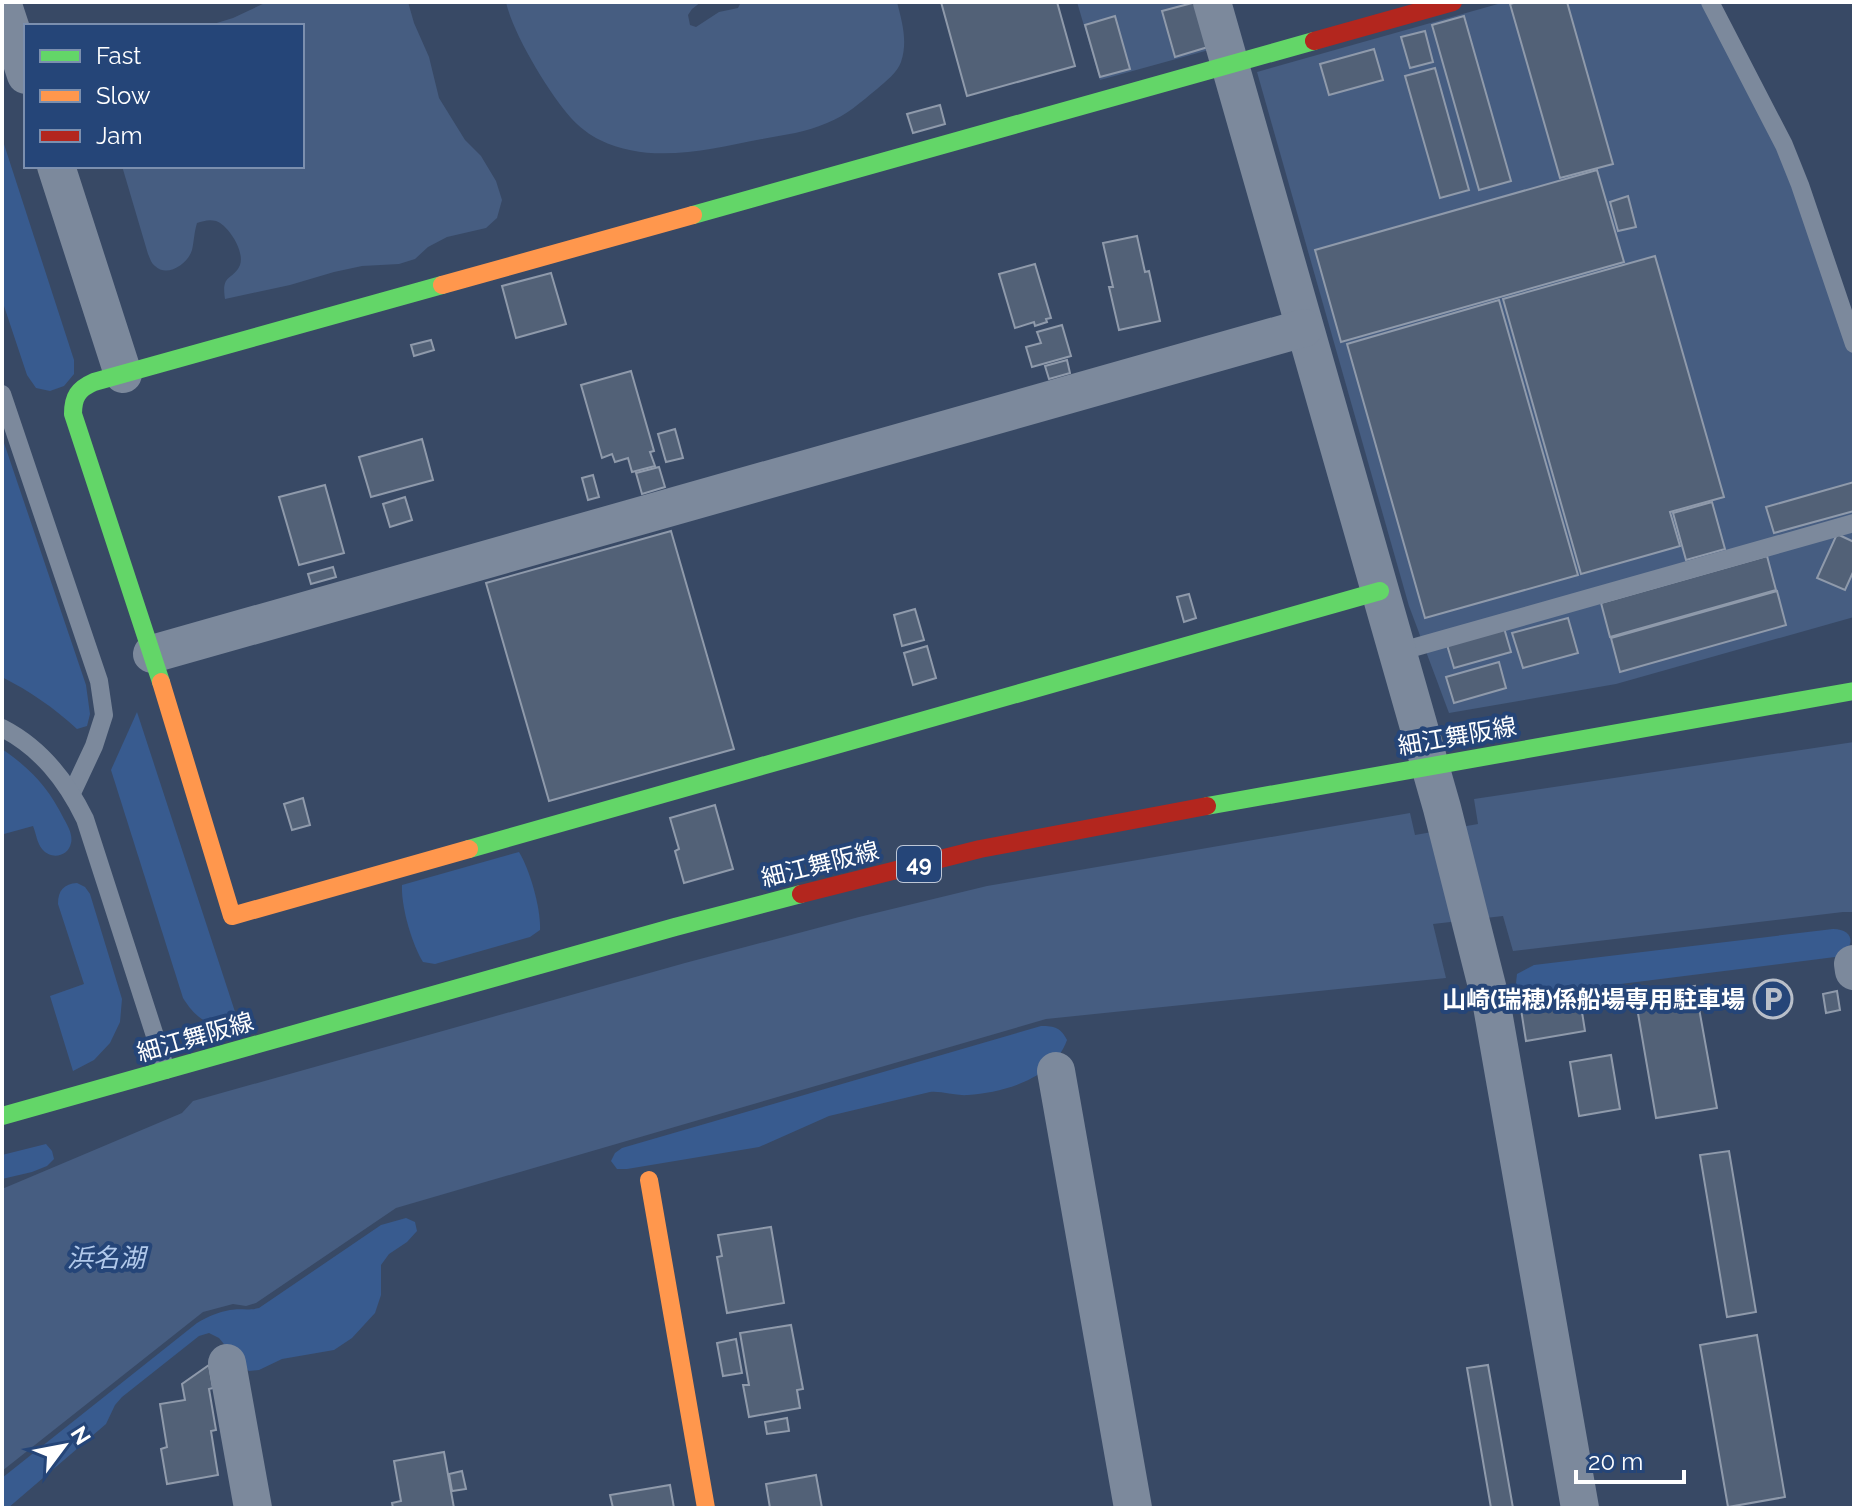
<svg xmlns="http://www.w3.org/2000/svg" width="1856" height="1510" font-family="Raleway,'Noto Sans JP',sans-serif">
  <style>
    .green { fill: #385b8f }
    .water { fill: #465d81 }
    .building { fill: #526177; stroke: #8f9aab; stroke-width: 2 }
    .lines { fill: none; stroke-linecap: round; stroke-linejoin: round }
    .lane { stroke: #7c899c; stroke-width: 18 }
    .street { stroke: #7c899c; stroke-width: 38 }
    .fast { stroke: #63d668; stroke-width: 18 }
    .slow { stroke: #ff974d; stroke-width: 18 }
    .jam { stroke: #b3261e; stroke-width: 18 }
    .labels { text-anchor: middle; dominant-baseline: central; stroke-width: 8; stroke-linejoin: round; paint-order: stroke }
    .shield { fill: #254578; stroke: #bec7d6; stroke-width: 2 }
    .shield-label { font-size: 22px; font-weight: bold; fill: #fff }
    .street-label { font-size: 24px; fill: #fff; stroke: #254578 }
    .poi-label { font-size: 24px; font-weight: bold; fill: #fff; stroke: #254578; text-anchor: end }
    .water-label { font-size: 26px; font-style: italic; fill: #b1c9eb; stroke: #254578 }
  </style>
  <rect width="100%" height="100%" fill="#384965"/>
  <!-- green -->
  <g class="green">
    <polygon points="2,138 74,360 74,374 64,386 50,391 36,388 27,375 2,300"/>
    <path d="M2,437L86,685L90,714L87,726L77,729C53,707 31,692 2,677Z"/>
    <path d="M137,712L239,1024C212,1028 198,1022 183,998L111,770Z"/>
    <path d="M2,749C31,769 48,787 64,819C68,826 73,835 71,843C68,857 51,860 42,849C37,843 36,833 33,826L4,834L2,827Z"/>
    <path d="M519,852C530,870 541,909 540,930L530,937L435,964L423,962C412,944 401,907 402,885Z"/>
    <path d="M77,883L85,887L90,894L122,999L120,1022L110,1043L94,1060L73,1071L50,996L84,984L58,904C58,890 64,884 77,883Z"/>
    <path d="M1833,929C1856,929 1856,950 1835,957L1533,995L1522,993L1516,983L1517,974L1534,965Z"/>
    <path d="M1041,1026C1055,1026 1061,1028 1067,1040C1053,1079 1005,1092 968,1095C955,1096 943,1091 930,1092L829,1116L759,1147L627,1169H617L611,1161L615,1153L622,1148Z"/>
    <polygon points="46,1144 52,1151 54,1159 47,1166 32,1172 2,1179 2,1155"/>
    <path d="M406,1218L415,1222L417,1231L407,1242L389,1254L381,1265V1295L375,1313L352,1338L334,1350L282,1359L259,1370L249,1371L241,1365L219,1338L209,1333L199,1336L122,1397L115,1405L106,1424L8,1508H2V1478L197,1323C207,1317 218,1312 230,1310C241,1308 247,1311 259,1308L381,1225Z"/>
  </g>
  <!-- water -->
  <g class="water">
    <path d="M267,2H408L414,23L429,57L439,98L465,140L481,156L496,181L502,200L497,218L486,228L447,237L428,247L415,259L399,264L362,266L334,272L290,285L225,299C221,273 233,281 240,265C245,251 228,225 216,221C209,219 203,221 197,223C194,233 194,242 192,250C188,264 167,278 155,266C151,263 150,258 148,254L122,166H302V26H207L233,18Z"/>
    <path d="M506,2H701L692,9L688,15L690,25L696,27L719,12L738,8L741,2H897C902,22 908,41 901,62C897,73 886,81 877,89C861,102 847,115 827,123C807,132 784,135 762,139C710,149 651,165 600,140C591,136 578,126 571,118C549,93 513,34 506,2Z"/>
    <polygon points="1077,2 1203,2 1216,48 1100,80"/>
    <polygon points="1505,2 1719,2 1854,321 1854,617 1616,684 1449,713 1409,606 1257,72"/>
    <polygon points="1854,742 1854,912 1843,912 1513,951 1503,916 1433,924 1446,978 1046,1019 396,1208 256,1303 246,1306 233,1304 203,1312 2,1471 2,1189 182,1113 193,1101 685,963 859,917 987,886 1410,813 1415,835 1478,824 1474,799"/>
  </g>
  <!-- building -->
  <g class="building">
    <polygon points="941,2 1057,2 1075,66 967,96"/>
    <polygon points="1196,2 1208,47 1175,57 1162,11"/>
    <polygon points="1517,2 1567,2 1613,164 1560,178 1510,4"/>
    <polygon points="1115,16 1130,69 1100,77 1085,25"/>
    <polygon points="1464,16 1511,181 1479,190 1432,25"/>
    <polygon points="1425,31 1433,62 1410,68 1401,37"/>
    <polygon points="1374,49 1383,80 1329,95 1320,64"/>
    <polygon points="1435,68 1469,190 1440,198 1405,76"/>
    <polygon points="940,105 945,124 913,133 907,114"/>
    <polygon points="1597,170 1624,262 1341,342 1315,250"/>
    <polygon points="1628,196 1636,227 1618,231 1610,202"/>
    <polygon points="1137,236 1145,272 1149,271 1160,321 1119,330 1109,287 1113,287 1103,243"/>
    <polygon points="1655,256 1724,497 1670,512 1680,546 1581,574 1503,299"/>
    <polygon points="1035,264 1051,318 1046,319 1047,322 1035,326 1034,322 1015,328 999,274"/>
    <polygon points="551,273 566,324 516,338 502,286"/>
    <polygon points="1499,300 1578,575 1425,618 1347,344"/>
    <polygon points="1062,325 1071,356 1032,367 1026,347 1041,343 1037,332"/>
    <polygon points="431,340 434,350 414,356 411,345"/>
    <polygon points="1067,360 1070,373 1049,379 1045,366"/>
    <polygon points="631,371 654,451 650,452 655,466 632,472 628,458 615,462 612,454 602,458 581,385"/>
    <polygon points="675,429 683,458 666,462 658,434"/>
    <polygon points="422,439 433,480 371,497 359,457"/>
    <polygon points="659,467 665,487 642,494 636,473"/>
    <polygon points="593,475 599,497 588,500 582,478"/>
    <polygon points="1854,482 1854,511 1774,533 1766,507"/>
    <polygon points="325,485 344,553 299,565 279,497"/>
    <polygon points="405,497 412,520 390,527 383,504"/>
    <polygon points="1712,502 1725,549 1686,560 1673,513"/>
    <polygon points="671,531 734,749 549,801 486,583"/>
    <polygon points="1837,534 1854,542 1854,570 1845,590 1817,578"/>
    <polygon points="1767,556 1776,590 1610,637 1601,603"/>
    <polygon points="333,567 336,577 311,584 308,574"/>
    <polygon points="1777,591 1786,625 1620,672 1611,638"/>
    <polygon points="1189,594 1196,618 1184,622 1177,597"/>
    <polygon points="915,609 924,640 902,646 894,615"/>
    <polygon points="1568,618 1578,653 1523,668 1512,633"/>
    <polygon points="1504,628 1511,652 1454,668 1447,645"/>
    <polygon points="927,646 936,678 913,685 904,653"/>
    <polygon points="1499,662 1506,688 1454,703 1446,677"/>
    <polygon points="303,798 310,825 292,830 284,804"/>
    <polygon points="715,805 733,869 684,883 675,851 679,849 670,818"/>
    <polygon points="1695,986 1717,1108 1656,1118 1635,996"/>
    <polygon points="1837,991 1840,1010 1826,1013 1823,994"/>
    <polygon points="1579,993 1585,1031 1526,1041 1520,1003"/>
    <polygon points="1611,1055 1620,1109 1579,1116 1570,1062"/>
    <polygon points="1729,1151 1756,1312 1727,1317 1700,1155"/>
    <polygon points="771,1227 784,1303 727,1313 717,1257 722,1256 718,1235"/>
    <polygon points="791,1325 803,1389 797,1390 800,1408 749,1417 743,1385 749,1385 740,1333"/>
    <polygon points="1757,1335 1785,1497 1728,1507 1700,1345"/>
    <polygon points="736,1339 742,1373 723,1376 717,1343"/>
    <polygon points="209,1365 213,1388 209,1389 216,1430 211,1431 218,1475 167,1484 161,1449 167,1447 160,1404 185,1400 182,1384"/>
    <polygon points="1488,1365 1513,1508 1491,1508 1467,1368"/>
    <polygon points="787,1418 789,1431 767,1434 765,1422"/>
    <polygon points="444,1452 454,1508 393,1508 392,1503 401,1501 394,1461"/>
    <polygon points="462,1471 466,1489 452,1491 449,1474"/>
    <polygon points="816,1475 822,1508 770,1508 766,1484"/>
    <polygon points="670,1485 674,1508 613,1508 610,1495"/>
  </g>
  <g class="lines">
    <!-- lane -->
    <g class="lane">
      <polyline points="1710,2 1784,145 1800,185 1854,344"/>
      <polyline points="2,394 99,681 104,715 94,746 72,793"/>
      <polyline points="1398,652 1854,523"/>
      <path d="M2,728C41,748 66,780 85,819L166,1070"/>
    </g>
    <!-- street -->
    <g class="street">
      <polyline points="2,2 26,75"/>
      <polyline points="1212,2 1442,808 1492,1006 1580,1508"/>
      <polyline points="56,166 123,374"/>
      <polyline points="152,654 1304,328"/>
      <polyline points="1853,964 1854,971"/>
      <polyline points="1056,1071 1133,1508"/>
      <polyline points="227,1363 253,1508"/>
    </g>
    <!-- fast -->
    <g class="fast">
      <polyline points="693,215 1314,41"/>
      <path d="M161,682L73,414C73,397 78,389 94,382L442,285"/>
      <polyline points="1207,806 1854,691"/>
      <polyline points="469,849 1380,591"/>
      <polyline points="2,1116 675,927 801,894"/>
    </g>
    <!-- slow -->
    <g class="slow">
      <polyline points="442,285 693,215"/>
      <polyline points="161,682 232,916 469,849"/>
      <polyline points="649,1180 706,1508"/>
    </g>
    <!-- jam -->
    <g class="jam">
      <polyline points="1314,41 1453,2"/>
      <polyline points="801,894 980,849 1207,806"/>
    </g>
  </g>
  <!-- icons -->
  <defs>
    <symbol id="parking-ring" viewBox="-11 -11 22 22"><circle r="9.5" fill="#254578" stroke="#b9bfc9" stroke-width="1.5"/><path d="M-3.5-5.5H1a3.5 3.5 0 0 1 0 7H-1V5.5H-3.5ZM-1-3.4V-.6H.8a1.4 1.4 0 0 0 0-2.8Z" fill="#b9bfc9"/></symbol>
  </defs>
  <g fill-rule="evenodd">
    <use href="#parking-ring" x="1751" y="977" width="44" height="44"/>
  </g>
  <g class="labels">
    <!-- shield labels -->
    <rect class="shield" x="897" y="846" width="44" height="36" rx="6"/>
    <g class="shield-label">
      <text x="919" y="864">49</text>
    </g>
    <!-- street labels -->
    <g class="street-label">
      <text transform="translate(1457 736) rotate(-10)">細江舞阪線</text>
      <text transform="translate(820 864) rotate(-14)">細江舞阪線</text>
      <text transform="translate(195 1037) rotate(-16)">細江舞阪線</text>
    </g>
    <!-- poi labels -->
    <g class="poi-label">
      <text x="1745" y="999">山崎(瑞穂)係船場専用駐車場</text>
    </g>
    <!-- water labels -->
    <g class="water-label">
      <text x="106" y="1258">浜名湖</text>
    </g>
  </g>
  <!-- border -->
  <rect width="1856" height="1510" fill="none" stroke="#ffffff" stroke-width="8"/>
  <!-- legend -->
  <rect x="24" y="24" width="280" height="144" fill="#254578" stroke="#7c8fae" stroke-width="2"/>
  <rect x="40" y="50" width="40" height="12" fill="#63d668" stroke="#7c8fae" stroke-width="2"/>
  <text x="96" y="64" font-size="24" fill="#ffffff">Fast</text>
  <rect x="40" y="90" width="40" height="12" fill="#ff974d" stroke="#7c8fae" stroke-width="2"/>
  <text x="96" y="104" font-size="24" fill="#ffffff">Slow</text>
  <rect x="40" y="130" width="40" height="12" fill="#b3261e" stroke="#7c8fae" stroke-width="2"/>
  <text x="96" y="144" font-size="24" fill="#ffffff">Jam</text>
  <!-- north arrow -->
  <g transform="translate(64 1446) rotate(58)" stroke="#254578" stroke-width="6" paint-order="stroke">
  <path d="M0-6L14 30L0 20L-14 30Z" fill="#ffffff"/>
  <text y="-12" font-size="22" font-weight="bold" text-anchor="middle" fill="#ffffff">N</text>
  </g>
  <!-- scale -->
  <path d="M1576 1470v12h108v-12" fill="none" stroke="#ffffff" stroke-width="4"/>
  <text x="1588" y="1470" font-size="24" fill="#ffffff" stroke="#254578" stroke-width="6" paint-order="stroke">20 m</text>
</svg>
